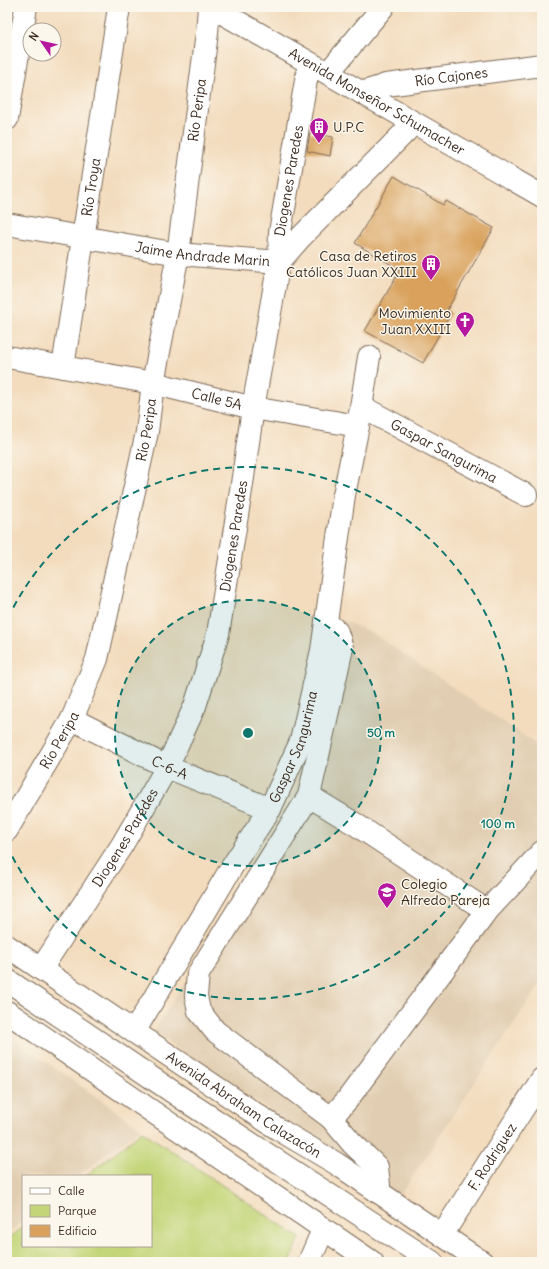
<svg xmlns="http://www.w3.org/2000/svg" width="549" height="1269" font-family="Delius,sans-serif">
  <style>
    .built { fill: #e1cdb1 }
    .green { fill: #c3d578; stroke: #7f804b }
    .building { fill: #d9a15b }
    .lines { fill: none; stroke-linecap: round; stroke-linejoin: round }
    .minor-casing { stroke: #7b6856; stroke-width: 24 }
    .major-casing { stroke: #7b6856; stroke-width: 24 }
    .minor { stroke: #fff; stroke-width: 22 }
    .major { stroke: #fff; stroke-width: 22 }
    .ring { fill: none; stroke: #0f766e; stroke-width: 2; stroke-dasharray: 7 5 }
    .labels { text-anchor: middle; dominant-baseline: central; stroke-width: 3; stroke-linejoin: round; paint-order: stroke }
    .street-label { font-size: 14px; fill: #3b2a1e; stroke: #fbf7ec }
    .poi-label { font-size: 14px; fill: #3b2a1e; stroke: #fbf7ec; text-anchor: start }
    .centre { fill: #0f766e; stroke: #fbf7ec; stroke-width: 2 }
    .ring-label { font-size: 12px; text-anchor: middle; font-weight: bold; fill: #0f766e; stroke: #fbf7ec; stroke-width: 3; stroke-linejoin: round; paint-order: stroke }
  </style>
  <rect width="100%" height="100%" fill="#fbf7ec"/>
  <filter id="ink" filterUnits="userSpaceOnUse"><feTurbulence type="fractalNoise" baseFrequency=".025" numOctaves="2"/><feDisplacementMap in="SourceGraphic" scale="8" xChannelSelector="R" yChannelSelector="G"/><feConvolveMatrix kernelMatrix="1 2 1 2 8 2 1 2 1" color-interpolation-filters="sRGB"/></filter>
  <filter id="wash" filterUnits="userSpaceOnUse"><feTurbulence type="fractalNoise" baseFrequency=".012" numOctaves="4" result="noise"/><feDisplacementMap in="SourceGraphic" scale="16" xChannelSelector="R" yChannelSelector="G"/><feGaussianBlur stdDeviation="0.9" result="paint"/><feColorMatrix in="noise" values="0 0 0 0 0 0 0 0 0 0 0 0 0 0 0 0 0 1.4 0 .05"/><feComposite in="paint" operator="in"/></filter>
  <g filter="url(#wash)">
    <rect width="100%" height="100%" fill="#f3dcbd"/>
    <!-- built -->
    <g class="built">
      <polygon points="342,620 371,632 542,748 542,981 399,1197 153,1032 278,838 325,697"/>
      <polygon points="7,1035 141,1128 78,1176 23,1176 23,1221 7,1234"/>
    </g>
    <!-- green -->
    <polygon class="green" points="142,1131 300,1238 290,1262 7,1262 7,1240 23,1227 23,1246 151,1246 151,1176 86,1176"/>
    <g id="blocks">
      <!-- building -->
      <g class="building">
        <polygon points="310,133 333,137 330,156 307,151"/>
        <polygon points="394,176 443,205 446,201 494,228 447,310 451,313 423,363 365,331 400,270 355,243"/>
      </g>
    </g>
  </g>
  <g filter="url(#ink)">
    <use href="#blocks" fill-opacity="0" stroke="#7b6856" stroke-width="1"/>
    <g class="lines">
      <defs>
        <g id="minor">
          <path id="s1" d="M212,7L542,196"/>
          <polyline points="328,73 383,7"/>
          <path id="s2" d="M362,93L386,85L542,65"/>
          <polyline points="7,119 26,7"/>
          <path id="s3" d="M7,224L178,254L279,262L300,238L414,123"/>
          <path id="s4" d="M7,357L153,383L253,408L358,426L369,357"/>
          <path id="s5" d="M63,367L119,7"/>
          <path id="s6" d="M362,407L526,495"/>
          <path id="s7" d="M72,719L167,767L270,809"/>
          <polyline points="309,796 342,648 337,632 326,622"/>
          <path id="s8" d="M7,830L72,719L97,659L147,432L153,383L178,254L207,33L209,7"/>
          <path id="s9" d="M7,946L278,1129L337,1164L482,1262"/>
          <path id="s10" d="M41,969L122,845L167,767L195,706L218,634L242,484L253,408L279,262L280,232L309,63"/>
          <polyline points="7,1012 372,1262"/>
          <path id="s11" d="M134,1032L233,865L270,809L301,741L322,650L344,495L358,426"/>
          <polyline points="331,1118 215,1031 199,1011 196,996 198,974 309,796 355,824 487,911"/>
          <polyline points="378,1192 379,1185 377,1167 352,1143 331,1118 347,1100 487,911 542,852"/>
          <path id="s12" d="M442,1235L542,1079"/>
          <polyline points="309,1262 323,1230"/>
        </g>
        <polyline id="major" points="7,980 192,1105 432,1262"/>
      </defs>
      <!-- minor casing -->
      <use href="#minor" class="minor-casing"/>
      <!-- major casing -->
      <use href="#major" class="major-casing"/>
      <!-- minor -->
      <use href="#minor" class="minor"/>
      <!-- major -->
      <use href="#major" class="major"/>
    </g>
  </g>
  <!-- distance rings -->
  <circle cx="248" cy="733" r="133" fill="#0f766e" fill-opacity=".12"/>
  <g class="ring">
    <circle cx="248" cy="733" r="133"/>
    <path d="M8 618A266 266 0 1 1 8 848"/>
  </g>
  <!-- icons -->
  <defs>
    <symbol id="building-pin" viewBox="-11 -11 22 30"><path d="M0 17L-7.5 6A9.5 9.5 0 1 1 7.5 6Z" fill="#b5179e" stroke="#fbf7ec"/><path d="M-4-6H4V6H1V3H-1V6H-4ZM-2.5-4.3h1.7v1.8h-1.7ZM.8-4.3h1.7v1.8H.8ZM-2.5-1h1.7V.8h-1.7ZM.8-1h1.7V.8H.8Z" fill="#fff"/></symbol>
    <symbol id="church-pin" viewBox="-11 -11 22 30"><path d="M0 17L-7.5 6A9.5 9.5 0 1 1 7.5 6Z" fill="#b5179e" stroke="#fbf7ec"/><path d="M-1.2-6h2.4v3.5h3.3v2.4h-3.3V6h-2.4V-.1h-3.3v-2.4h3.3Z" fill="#fff"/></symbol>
    <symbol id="school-pin" viewBox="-11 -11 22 30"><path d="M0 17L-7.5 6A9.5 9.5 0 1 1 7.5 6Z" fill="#b5179e" stroke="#fbf7ec"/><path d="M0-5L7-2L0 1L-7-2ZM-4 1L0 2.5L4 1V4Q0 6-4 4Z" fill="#fff"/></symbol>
  </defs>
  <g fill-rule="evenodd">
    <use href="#building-pin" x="308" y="116" width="22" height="30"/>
    <use href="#building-pin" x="420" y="253" width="22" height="30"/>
    <use href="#church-pin" x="454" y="310" width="22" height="30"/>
    <use href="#school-pin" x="376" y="881" width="22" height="30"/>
  </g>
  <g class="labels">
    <!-- street labels -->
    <g class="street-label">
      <text stroke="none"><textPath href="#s2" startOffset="91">Río Cajones</textPath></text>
      <text stroke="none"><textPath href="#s1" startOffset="190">Avenida Monseñor Schumacher</textPath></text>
      <text stroke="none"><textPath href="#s8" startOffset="752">Río Peripa</textPath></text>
      <text stroke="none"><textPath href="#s10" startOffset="840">Diogenes Paredes</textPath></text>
      <text stroke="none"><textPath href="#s5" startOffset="182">Río Troya</textPath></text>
      <text stroke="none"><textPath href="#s3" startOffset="198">Jaime Andrade Marin</textPath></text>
      <text stroke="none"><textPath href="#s4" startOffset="214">Calle 5A</textPath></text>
      <text stroke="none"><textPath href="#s8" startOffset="428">Río Peripa</textPath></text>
      <text stroke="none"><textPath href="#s6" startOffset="93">Gaspar Sangurima</textPath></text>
      <text stroke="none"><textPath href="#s10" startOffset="480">Diogenes Paredes</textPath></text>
      <text stroke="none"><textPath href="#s8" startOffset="104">Río Peripa</textPath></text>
      <text stroke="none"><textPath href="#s11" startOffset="328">Gaspar Sangurima</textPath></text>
      <text stroke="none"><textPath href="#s7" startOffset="109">C-6-A</textPath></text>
      <text stroke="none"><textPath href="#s10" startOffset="156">Diogenes Paredes</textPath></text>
      <text stroke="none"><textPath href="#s9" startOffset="285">Avenida Abraham Calazacón</textPath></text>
      <text stroke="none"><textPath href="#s12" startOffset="93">F. Rodriguez</textPath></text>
    </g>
    <!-- poi labels -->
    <g class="poi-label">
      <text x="333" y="127">U.P.C</text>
      <text x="417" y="256" text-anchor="end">Casa de Retiros<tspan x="417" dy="16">Católicos Juan XXIII</tspan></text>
      <text x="451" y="313" text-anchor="end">Movimiento<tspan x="451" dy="16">Juan XXIII</tspan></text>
      <text x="401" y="884">Colegio<tspan x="401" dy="16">Alfredo Pareja</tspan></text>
    </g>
  </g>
  <circle cx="248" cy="733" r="6" class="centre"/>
  <g class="ring-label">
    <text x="381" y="737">50 m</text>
    <text x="498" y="828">100 m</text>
  </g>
  <!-- margin -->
  <rect width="549" height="1269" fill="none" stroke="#fbf7ec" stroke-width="24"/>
  <!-- legend -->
  <rect x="22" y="1175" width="130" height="72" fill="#fbf7ec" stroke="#aea59a"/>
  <rect x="30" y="1188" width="20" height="6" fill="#ffffff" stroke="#aea59a"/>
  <text x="58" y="1195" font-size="12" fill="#3b2a1e">Calle</text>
  <rect x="30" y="1205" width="20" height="12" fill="#c3d578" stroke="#aea59a"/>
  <text x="58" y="1215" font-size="12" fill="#3b2a1e">Parque</text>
  <rect x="30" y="1225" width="20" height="12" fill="#d9a15b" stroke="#aea59a"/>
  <text x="58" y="1235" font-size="12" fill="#3b2a1e">Edificio</text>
  <!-- north arrow -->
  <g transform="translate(42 42) rotate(304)"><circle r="19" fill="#fbf7ec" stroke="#aea59a"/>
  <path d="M0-3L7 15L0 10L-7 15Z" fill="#b5179e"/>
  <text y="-6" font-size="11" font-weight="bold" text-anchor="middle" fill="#3b2a1e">N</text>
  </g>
</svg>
